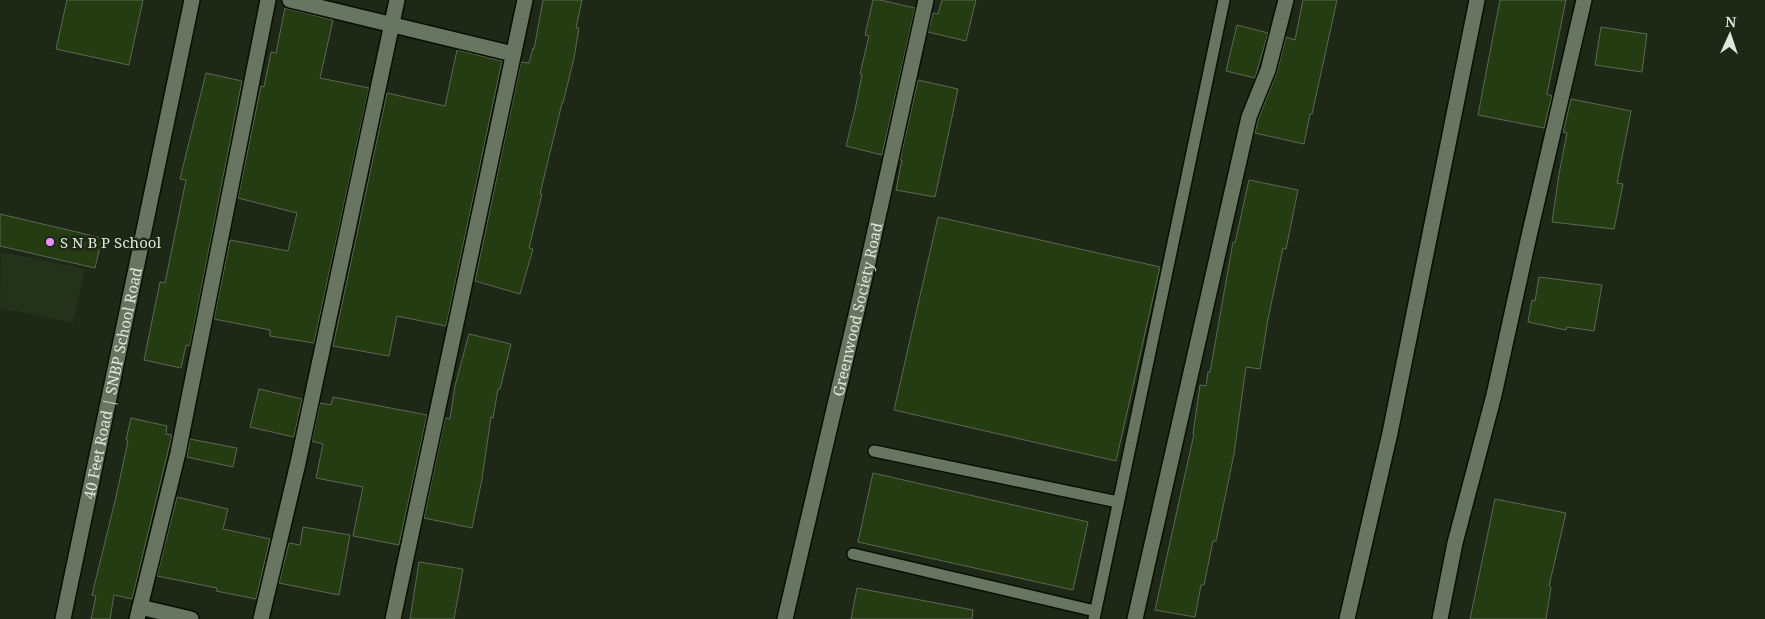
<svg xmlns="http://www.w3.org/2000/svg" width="1765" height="619" font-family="'Noto Serif',serif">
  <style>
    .built { fill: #25321b }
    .building { fill: #253c12; stroke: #5c6854 }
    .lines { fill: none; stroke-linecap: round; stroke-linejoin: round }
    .service-casing { stroke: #071002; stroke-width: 14 }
    .minor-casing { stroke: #071002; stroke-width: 18 }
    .service { stroke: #687560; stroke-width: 11 }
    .minor { stroke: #687560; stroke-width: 15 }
    .poi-dot { fill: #e88eff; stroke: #1d2816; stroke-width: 2 }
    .labels { text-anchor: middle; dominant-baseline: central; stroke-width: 5; stroke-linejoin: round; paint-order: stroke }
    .poi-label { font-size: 15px; fill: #dfe6db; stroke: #1d2816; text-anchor: start }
    .street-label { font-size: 15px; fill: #dfe6db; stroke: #1d2816 }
  </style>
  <rect width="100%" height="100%" fill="#1d2816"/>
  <!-- built -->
  <polygon class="built" points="1,252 85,269 73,323 0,308"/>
  <!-- building -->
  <g class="building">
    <polygon points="67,0 143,0 129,65 56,49"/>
    <polygon points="543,0 582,0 576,28 579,28 574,58 563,103 562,103 540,194 542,194 529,248 533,249 520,294 475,281 521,62 529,63 533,48 534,49"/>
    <polygon points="873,0 880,0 915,8 882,155 846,146 855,110 862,75 860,74 869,36 865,35"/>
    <polygon points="942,0 976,0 966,41 928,32 933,13 938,14"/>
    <polygon points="1303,0 1337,0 1312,114 1310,114 1304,144 1255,133 1258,120 1277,72 1286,37 1295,40"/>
    <polygon points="1500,0 1566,0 1547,94 1552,96 1544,128 1478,115"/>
    <polygon points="285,8 333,20 320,78 369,88 314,343 270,336 270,330 214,319 230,240 288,251 297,213 238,198 261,86 264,87 271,52 276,53"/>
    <polygon points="1237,25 1268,33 1255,78 1226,71"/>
    <polygon points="1601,27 1647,34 1642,72 1595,65"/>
    <polygon points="457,50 502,61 446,326 397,316 389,356 333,346 387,93 445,106"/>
    <polygon points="206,73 242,81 190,346 186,345 181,368 144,360 160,282 165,283 186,180 180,179"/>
    <polygon points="918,80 958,89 935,197 896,190 902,160 900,160"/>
    <polygon points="1571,99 1631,111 1617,183 1623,184 1614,229 1552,222 1559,174 1567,133 1563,132"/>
    <polygon points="1249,180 1298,190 1286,249 1283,248 1268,319 1260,369 1246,367 1234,454 1216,541 1213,541 1204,585 1201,585 1195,617 1155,610 1194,434 1193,434 1200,385 1206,386 1208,372 1210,372 1233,242 1235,243"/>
    <polygon points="0,214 102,238 95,268 0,246"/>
    <polygon points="938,217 1160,267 1116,461 894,410"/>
    <polygon points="1539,277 1602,285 1594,331 1567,327 1566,330 1528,322 1532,300 1535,301"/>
    <polygon points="469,334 511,344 500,389 498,389 493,418 491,417 482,479 472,528 424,518 445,418 450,419 455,386"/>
    <polygon points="259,389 302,399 294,437 250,427"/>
    <polygon points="333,397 427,415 399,545 353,536 363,487 316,478 323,444 312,441 320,403 331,405"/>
    <polygon points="131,418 167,426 166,434 172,435 132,599 114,595 110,619 91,619 96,596 92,595 116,497 128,441 126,440"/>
    <polygon points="190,439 237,448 233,467 187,457"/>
    <polygon points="873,473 1088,522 1073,590 858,542"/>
    <polygon points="177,497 228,509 223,529 270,539 256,599 216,591 217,588 157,576"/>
    <polygon points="1495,499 1566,513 1549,586 1551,587 1546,619 1470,619"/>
    <polygon points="303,527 350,535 339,595 279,583 289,543 300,545"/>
    <polygon points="419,562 463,569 454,619 410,619"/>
    <polygon points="857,588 973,610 972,619 851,619"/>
  </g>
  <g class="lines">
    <defs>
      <g id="service">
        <polyline points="874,451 1118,502"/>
        <polyline points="853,554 1095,611"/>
        <polyline points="1094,619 1224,0"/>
      </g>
      <g id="minor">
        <polyline points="290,0 513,54"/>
        <polyline points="140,607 191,619"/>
        <path id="s1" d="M63,619L192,0"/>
        <polyline points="137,619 178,453 268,0"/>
        <polyline points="261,619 298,463 397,0"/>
        <polyline points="393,619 525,0"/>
        <path id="s2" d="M785,619L863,285L926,0"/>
        <polyline points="1135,619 1249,117 1268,70 1286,0"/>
        <polyline points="1347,619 1390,433 1477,0"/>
        <polyline points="1440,619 1455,543 1494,395 1529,236 1584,0"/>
      </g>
    </defs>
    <!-- service casing -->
    <use href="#service" class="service-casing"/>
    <!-- minor casing -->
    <use href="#minor" class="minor-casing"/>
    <!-- service -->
    <use href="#service" class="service"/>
    <!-- minor -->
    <use href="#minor" class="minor"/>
  </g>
  <!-- markers -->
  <circle class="poi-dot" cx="50" cy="242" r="5"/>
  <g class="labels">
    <!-- poi labels -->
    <g class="poi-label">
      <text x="60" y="242">S N B P School</text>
    </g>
    <!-- street labels -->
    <g class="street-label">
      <text stroke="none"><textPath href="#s2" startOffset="318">Greenwood Society Road</textPath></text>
      <text stroke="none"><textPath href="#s1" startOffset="241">40 Feet Road | SNBP School Road</textPath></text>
    </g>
  </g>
  <!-- north arrow -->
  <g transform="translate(1730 35) rotate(3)" stroke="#1d2816" stroke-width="4" paint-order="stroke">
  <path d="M0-4L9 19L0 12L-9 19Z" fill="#dfe6db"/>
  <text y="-8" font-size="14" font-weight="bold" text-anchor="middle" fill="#dfe6db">N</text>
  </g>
</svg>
